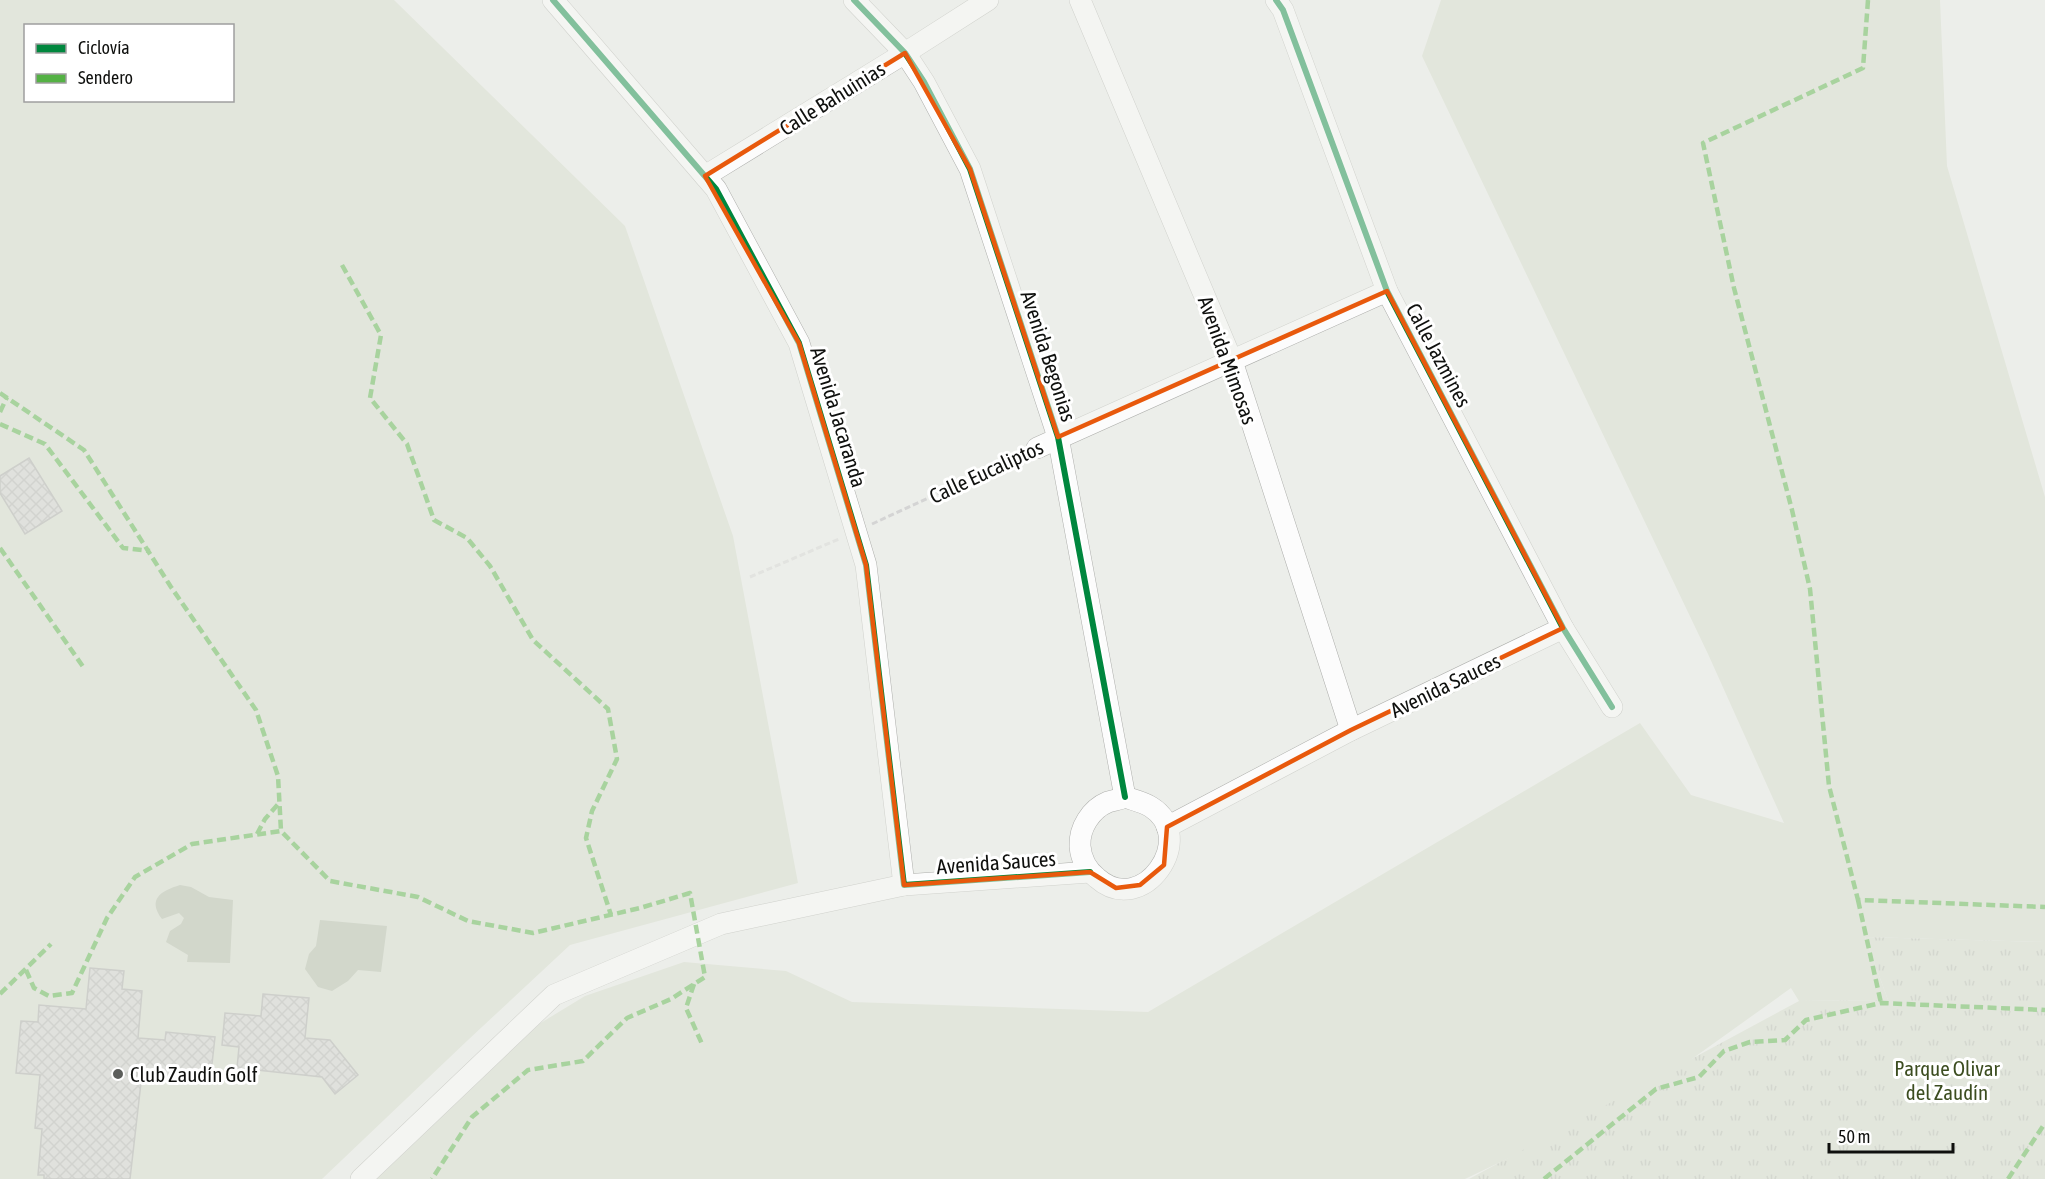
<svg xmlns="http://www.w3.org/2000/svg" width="2045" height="1179" font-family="'Asap Condensed',sans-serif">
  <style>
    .green { fill: #d5dbcd; fill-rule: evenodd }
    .park { fill: url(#park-tufts) }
    .water { fill: #b1baa6 }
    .building { fill: url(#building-cross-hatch); stroke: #a8a9a6; stroke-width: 1.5 }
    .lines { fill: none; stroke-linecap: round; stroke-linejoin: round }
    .minor-casing { stroke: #aeafac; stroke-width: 22 }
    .path { stroke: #d4d4d4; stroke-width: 3; stroke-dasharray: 6 3; stroke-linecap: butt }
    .minor { stroke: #fcfcfc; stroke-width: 21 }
    .quiet { stroke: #54b144; stroke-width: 4.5; stroke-dasharray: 9 4.5; stroke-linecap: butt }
    .cycleway-casing { stroke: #fff; stroke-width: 10 }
    .cycleway { stroke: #00873e; stroke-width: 6 }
    .marked { fill: none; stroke: #e8590c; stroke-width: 4.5; stroke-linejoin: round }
    .poi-dot { fill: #5c5e5b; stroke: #fff; stroke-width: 2 }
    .labels { text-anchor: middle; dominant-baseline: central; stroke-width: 6; stroke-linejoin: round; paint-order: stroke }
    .street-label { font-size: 21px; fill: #0f100e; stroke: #fff }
    .park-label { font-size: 21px; fill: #3c4d20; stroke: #fff }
    .poi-label { font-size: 21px; fill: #0f100e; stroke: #fff; text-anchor: start }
  </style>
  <defs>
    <pattern id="park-tufts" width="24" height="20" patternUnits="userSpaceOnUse" patternTransform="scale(1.5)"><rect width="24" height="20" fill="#d5dbcd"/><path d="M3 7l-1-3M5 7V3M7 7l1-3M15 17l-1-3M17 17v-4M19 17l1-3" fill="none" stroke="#b6bbaf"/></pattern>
    <pattern id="building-cross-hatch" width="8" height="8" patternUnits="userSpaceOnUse" patternTransform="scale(1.5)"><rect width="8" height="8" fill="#d0d1ce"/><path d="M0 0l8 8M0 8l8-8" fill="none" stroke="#b1b2b0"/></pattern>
  </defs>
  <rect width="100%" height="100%" fill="#eceeea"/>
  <!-- green -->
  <g class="green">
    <path d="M0,0H394L625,226L733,536L798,883L570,945L468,1040L322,1179H0ZM26,26H232V100H26Z"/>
    <polygon points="1441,0 1940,0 1947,166 2045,497 2045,942 1865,937 1888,1000 1799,1001 1791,988 1643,1094 1465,1179 368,1179 516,1038 585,996 684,962 786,971 852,1002 1148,1012 1640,723 1691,795 1784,823 1708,654 1422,56"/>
  </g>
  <!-- park -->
  <polygon class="park" points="1865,937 2045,942 2045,1179 1469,1179 1799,1001 1888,1000"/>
  <!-- water -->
  <g class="water">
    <path d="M180,885L191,887L209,897L233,900L230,963L187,962L188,955L166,942L170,931L181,924L184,918L179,913L162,919C147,899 161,891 180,885Z"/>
    <polygon points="320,920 387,926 381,972 358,970 348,981 332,991 318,987 305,969 309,954 316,946"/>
  </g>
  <!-- building -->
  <g class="building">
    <polygon points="29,458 62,511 25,534 0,493 0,476"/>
    <polygon points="90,968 124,971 122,989 142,991 138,1038 165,1040 166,1032 215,1037 210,1082 142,1074 130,1179 44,1179 44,1175 38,1175 42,1129 35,1128 40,1075 16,1073 21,1021 38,1022 39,1005 86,1009"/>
    <polygon points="263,994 309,998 305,1038 330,1040 358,1075 335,1094 322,1077 237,1068 239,1047 222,1045 225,1013 261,1016"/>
  </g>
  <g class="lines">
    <defs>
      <g id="minor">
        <polyline points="553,0 716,189 799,343 866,565 904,885"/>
        <polyline points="854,0 905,53 924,82 970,169 1058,437 1125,797"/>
        <polyline points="1080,0 1232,361 1351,730"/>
        <polyline points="1276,0 1283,10 1387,291 1563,628 1612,707"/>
        <polyline points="705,176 905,53 988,0"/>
        <polyline points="1037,448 1387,291"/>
        <path d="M1125,797C1133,800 1143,802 1151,807C1199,837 1143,919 1097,878C1087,870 1081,859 1080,846C1079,828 1091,809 1108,802C1113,800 1119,800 1125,797Z"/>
        <polyline points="1167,827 1351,730 1563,628"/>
        <polyline points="361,1179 554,995 721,924 904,885 1090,872"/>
      </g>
    </defs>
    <!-- minor casing -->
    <use href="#minor" class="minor-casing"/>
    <!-- path -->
    <g class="path">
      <polyline points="872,524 1022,455"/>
      <polyline points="750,577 839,539"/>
    </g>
    <!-- minor -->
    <use href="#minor" class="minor"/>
    <!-- quiet -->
    <g class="quiet">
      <polyline points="1868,0 1863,68 1703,143 1734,288 1792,510 1810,589 1829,786 1858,900 2045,907"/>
      <polyline points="342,265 381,335 370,398 407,444 434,520 467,538 490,566 533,640 608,709 617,759 592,811 586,838 611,915"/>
      <polyline points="0,393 84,450 171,587 256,710 278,776 281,831"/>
      <polyline points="0,412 7,397"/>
      <polyline points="0,424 45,444 123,548 150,551"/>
      <polyline points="0,548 84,668"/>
      <polyline points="257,834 265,819 280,802"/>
      <polyline points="1858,900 1881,1003"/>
      <polyline points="26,970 34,988 49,996 72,993 107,918 135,877 192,844 281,831 330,881 418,897 468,921 533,933 640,908 690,893 705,977 671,999 627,1018 583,1061 528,1070 472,1117 432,1179"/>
      <polyline points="694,984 686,1008 702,1044"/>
      <polyline points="0,994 51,944"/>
      <polyline points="1544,1179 1656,1089 1699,1077 1724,1051 1750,1042 1785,1040 1806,1020 1881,1003 2045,1010"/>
      <polyline points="2008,1179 2045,1123"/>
    </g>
    <defs>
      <g id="cycleway">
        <polyline points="553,0 716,189 799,343 866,565 904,885 1090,872"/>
        <polyline points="854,0 905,53 924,82 970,169 1058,437 1125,797"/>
        <polyline points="1276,0 1283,10 1387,291 1563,628 1612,707"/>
      </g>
    </defs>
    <!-- cycleway casing -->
    <use href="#cycleway" class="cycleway-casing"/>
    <!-- cycleway -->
    <use href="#cycleway" class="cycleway"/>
  </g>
  <!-- marked area -->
  <path d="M0 0H2045V1179H0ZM905,53L970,169L1058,437L1387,291L1563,628L1351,730L1167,827L1164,865L1140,885L1116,888L1090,872L904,885L866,565L799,343L705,176Z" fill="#eceeea" fill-opacity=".55" fill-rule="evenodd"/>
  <path class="marked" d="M905,53L970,169L1058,437L1387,291L1563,628L1351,730L1167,827L1164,865L1140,885L1116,888L1090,872L904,885L866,565L799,343L705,176Z"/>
  <!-- markers -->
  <circle class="poi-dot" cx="118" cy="1074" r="6"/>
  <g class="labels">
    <!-- street labels -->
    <g class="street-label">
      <text transform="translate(832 98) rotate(-32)">Calle Bahuinias</text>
      <text transform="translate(1439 355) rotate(62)">Calle Jazmines</text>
      <text transform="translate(1049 356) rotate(72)">Avenida Begonias</text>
      <text transform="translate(1228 360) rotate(70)">Avenida Mimosas</text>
      <text transform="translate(839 417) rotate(73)">Avenida Jacaranda</text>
      <text transform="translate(986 471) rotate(-25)">Calle Eucaliptos</text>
      <text transform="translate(1445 685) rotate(-26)">Avenida Sauces</text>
      <text transform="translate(996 862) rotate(-4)">Avenida Sauces</text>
    </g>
    <!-- park labels -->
    <g class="park-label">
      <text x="1947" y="1068">Parque Olivar<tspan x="1947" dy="24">del Zaudín</tspan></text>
    </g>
    <!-- poi labels -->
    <g class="poi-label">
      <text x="130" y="1074">Club Zaudín Golf</text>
    </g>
  </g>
  <!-- legend -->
  <rect x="24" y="24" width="210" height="78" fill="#ffffff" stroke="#9f9f9f" stroke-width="1.5"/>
  <rect x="36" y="44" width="30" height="9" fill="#00873e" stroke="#9f9f9f" stroke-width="1.5"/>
  <text x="78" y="54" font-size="18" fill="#0f100e">Ciclovía</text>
  <rect x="36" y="74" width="30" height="9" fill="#54b144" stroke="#9f9f9f" stroke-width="1.5"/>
  <text x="78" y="84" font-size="18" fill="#0f100e">Sendero</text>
  <!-- scale -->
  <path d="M1829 1143v9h124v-9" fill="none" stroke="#0f100e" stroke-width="3"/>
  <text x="1838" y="1143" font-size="18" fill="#0f100e" stroke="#ffffff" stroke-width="4.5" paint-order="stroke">50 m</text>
</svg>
